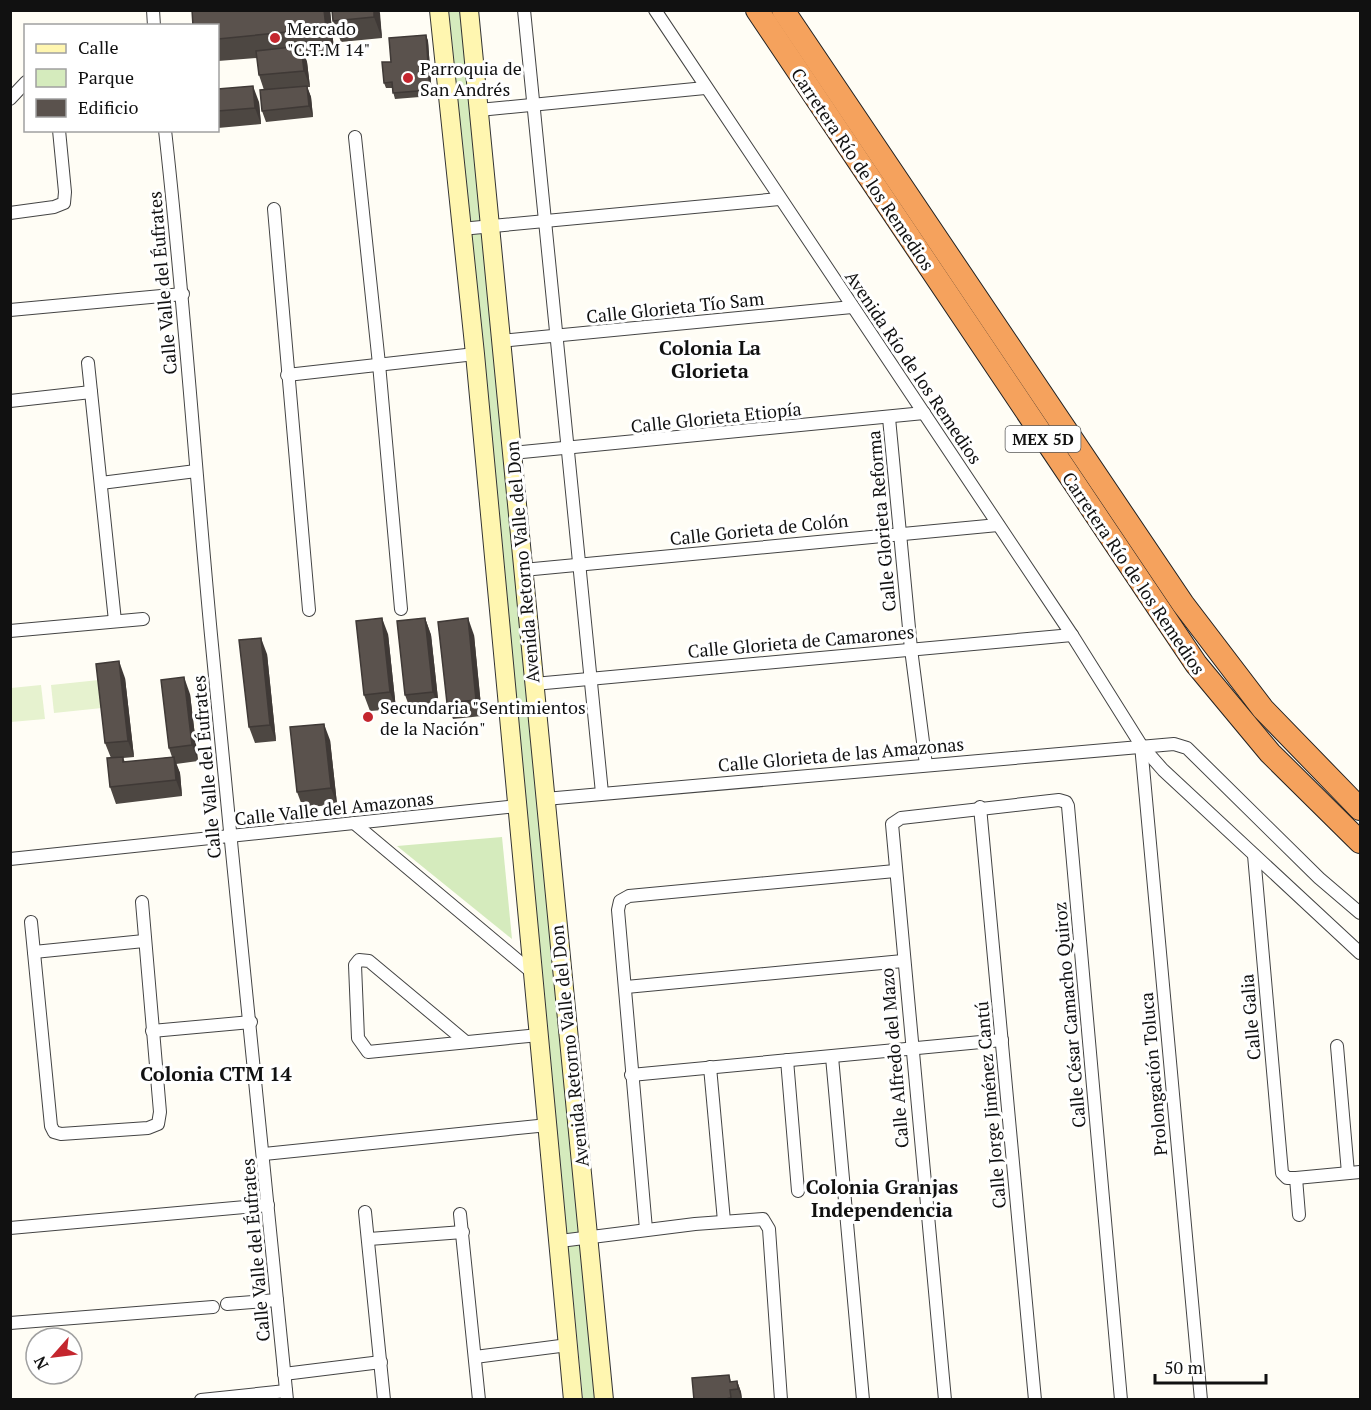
<svg xmlns="http://www.w3.org/2000/svg" width="1371" height="1410" font-family="'PT Serif',serif">
  <style>
    .green { fill: #d5ebbd }
    .pitch { fill: #e6f2cf }
    .lines { fill: none; stroke-linecap: round; stroke-linejoin: round }
    .street-casing { stroke: #444; stroke-width: 14 }
    .secondary-casing { stroke: #333; stroke-width: 20 }
    .highway-casing { stroke: #222; stroke-width: 24 }
    .street { stroke: #fff; stroke-width: 12 }
    .secondary { stroke: #fff6b0; stroke-width: 18 }
    .highway { stroke: #f5a25d; stroke-width: 22 }
    .wall { fill: #4d4742 }
    .shaded-wall { fill: #3f3936 }
    .building { fill: #5a524d; stroke: #3f3936; stroke-width: 1.5 }
    .poi-dot { fill: #c4262e; stroke: #fff; stroke-width: 2 }
    .labels { text-anchor: middle; dominant-baseline: central; stroke-width: 6; stroke-linejoin: round; paint-order: stroke }
    .shield { fill: #fff; stroke: #585858; stroke-width: 1.5 }
    .shield-label { font-size: 16px; font-weight: bold; fill: #111 }
    .poi-label { font-size: 18px; fill: #111; stroke: #fff; text-anchor: start }
    .street-label { font-size: 18px; fill: #111; stroke: #fff }
    .neighbourhood-label { font-size: 20px; font-weight: bold; fill: #111; stroke: #fff }
  </style>
  <rect width="100%" height="100%" fill="#fffdf5"/>
  <!-- green -->
  <g class="green">
    <polygon points="449,11 467,11 599,1399 583,1399"/>
    <polygon points="502,837 512,939 397,846"/>
  </g>
  <!-- pitch -->
  <g class="pitch">
    <polygon points="99,680 102,708 54,713 51,685"/>
    <polygon points="41,685 45,719 11,722 11,688"/>
  </g>
  <g class="lines">
    <defs>
      <g id="street">
        <polyline points="153,10 154,26"/>
        <polyline points="524,10 602,793"/>
        <polyline points="655,10 1072,635 1141,745 1163,770 1360,953"/>
        <polyline points="10,99 26,82"/>
        <polyline points="479,110 705,88"/>
        <path d="M165,130C184,298 195,466 211,635C235,890 262,1144 287,1400"/>
        <polyline points="355,137 379,364 401,609"/>
        <polyline points="274,209 309,610"/>
        <polyline points="10,213 54,207 64,203 65,192 59,130"/>
        <polyline points="461,229 779,199"/>
        <polyline points="10,310 183,294"/>
        <polyline points="501,341 852,307"/>
        <polyline points="88,363 115,621"/>
        <polyline points="287,375 475,354"/>
        <polyline points="10,401 91,392"/>
        <polyline points="889,418 911,649 926,765"/>
        <polyline points="512,453 924,413"/>
        <polyline points="101,483 196,471"/>
        <polyline points="523,570 998,525"/>
        <polyline points="10,631 143,619"/>
        <polyline points="534,684 1072,635"/>
        <polyline points="1141,745 1201,1400"/>
        <polyline points="545,799 1174,744 1187,748 1319,878 1360,913"/>
        <polyline points="980,807 1035,1400"/>
        <polyline points="354,823 534,974"/>
        <polyline points="1254,855 1282,1173 1287,1178 1296,1178 1360,1172"/>
        <polyline points="10,859 517,806"/>
        <polyline points="31,922 51,1126 54,1132 61,1134 148,1128 158,1124 160,1112 142,902"/>
        <polyline points="34,952 144,941"/>
        <polyline points="626,987 903,961"/>
        <polyline points="152,1031 251,1022"/>
        <polyline points="466,1042 369,961 359,960 355,965 358,1038 368,1052 539,1035"/>
        <polyline points="1337,1046 1348,1173"/>
        <polyline points="832,1057 863,1400"/>
        <polyline points="787,1060 798,1191"/>
        <polyline points="710,1067 724,1221"/>
        <polyline points="631,1075 1002,1040"/>
        <polyline points="264,1154 548,1125"/>
        <polyline points="1296,1178 1299,1215"/>
        <polyline points="365,1212 384,1400"/>
        <polyline points="460,1214 479,1400"/>
        <polyline points="10,1228 268,1205"/>
        <polyline points="646,1229 618,910 620,901 629,896 895,871"/>
        <polyline points="369,1239 463,1232"/>
        <polyline points="560,1241 695,1224 763,1219 769,1229 781,1400"/>
        <polyline points="227,1304 277,1300"/>
        <polyline points="10,1323 213,1307"/>
        <polyline points="475,1357 568,1345"/>
        <polyline points="284,1374 381,1362"/>
        <polyline points="201,1400 286,1391"/>
        <polyline points="945,1400 892,824 901,818 1059,800 1066,802 1068,806 1121,1400"/>
      </g>
      <g id="secondary">
        <polyline points="439,10 475,354 573,1400"/>
        <polyline points="469,10 604,1400"/>
      </g>
      <g id="highway">
        <polyline points="757,10 1196,664 1270,753 1360,842"/>
        <polyline points="783,10 1183,604 1263,709 1360,809"/>
      </g>
    </defs>
    <!-- street casing -->
    <use href="#street" class="street-casing"/>
    <!-- secondary casing -->
    <use href="#secondary" class="secondary-casing"/>
    <!-- highway casing -->
    <use href="#highway" class="highway-casing"/>
    <!-- street -->
    <use href="#street" class="street"/>
    <!-- secondary -->
    <use href="#secondary" class="secondary"/>
    <!-- highway -->
    <use href="#highway" class="highway"/>
  </g>
  <!-- wall -->
  <g class="wall">
    <polygon points="192,10 330,10 334,50 304,53 307,62 310,87 307,87 311,97 313,117 266,122 262,111 264,90 259,75 257,58 218,61 218,26"/>
    <polygon points="332,10 379,10 382,38 341,42 333,21"/>
    <polygon points="426,35 428,41 432,96 395,99 392,88 386,88 384,83 391,62"/>
    <polygon points="218,89 259,102 261,124 218,128"/>
    <polygon points="425,618 431,635 439,708 411,711 405,695"/>
    <polygon points="388,634 396,709 370,711 364,695"/>
    <polygon points="474,635 482,716 453,719 447,703"/>
    <polygon points="267,654 276,741 255,743 249,727"/>
    <polygon points="125,678 134,757 123,758 125,762 172,757 169,748 190,694 198,761 176,764 180,773 182,796 116,804 110,787 111,758 105,743"/>
    <polygon points="330,740 337,804 303,808 297,792"/>
    <polygon points="729,1375 731,1382 737,1381 741,1392 742,1400 694,1400"/>
  </g>
  <!-- shaded-wall -->
  <g class="shaded-wall">
    <polygon points="324,10 330,10 334,50 326,28"/>
    <polygon points="374,10 379,10 380,13 382,38 374,17"/>
    <polygon points="426,35 428,41 432,96 430,90"/>
    <polygon points="301,46 307,62 310,87 304,71"/>
    <polygon points="253,86 259,102 261,124 255,108"/>
    <polygon points="307,86 311,97 313,117 309,106"/>
    <polygon points="382,618 388,634 396,709 390,692"/>
    <polygon points="425,618 431,635 439,708 433,692"/>
    <polygon points="468,618 474,635 482,716 476,700"/>
    <polygon points="261,638 267,654 276,741 270,725"/>
    <polygon points="119,661 125,678 134,757 128,741"/>
    <polygon points="184,677 190,694 198,761 192,745"/>
    <polygon points="324,724 330,740 337,804 331,788"/>
    <polygon points="174,757 180,773 182,796 176,780"/>
    <polygon points="737,1381 741,1392 742,1400 738,1389"/>
  </g>
  <!-- building -->
  <g class="building">
    <polygon points="192,10 324,10 326,28 218,39 218,26 193,26"/>
    <polygon points="332,10 374,10 374,17 333,21"/>
    <polygon points="426,35 430,90 393,93 392,82 384,83 382,62 391,62 389,38"/>
    <polygon points="301,46 304,71 259,75 256,51"/>
    <polygon points="253,86 255,108 218,111 218,89"/>
    <polygon points="307,86 309,106 262,111 260,90"/>
    <polygon points="382,618 390,692 364,695 356,621"/>
    <polygon points="425,618 433,692 405,695 397,621"/>
    <polygon points="468,618 476,700 447,703 438,622"/>
    <polygon points="261,638 270,725 249,727 239,640"/>
    <polygon points="119,661 128,741 105,743 96,664"/>
    <polygon points="184,677 192,745 169,748 161,680"/>
    <polygon points="324,724 331,788 297,792 290,727"/>
    <polygon points="123,757 123,762 174,757 176,780 110,787 107,758"/>
    <polygon points="729,1375 730,1382 737,1381 738,1389 730,1390 731,1398 720,1400 694,1400 692,1378"/>
  </g>
  <!-- markers -->
  <g class="poi-dot">
    <circle cx="275" cy="38" r="6"/>
    <circle cx="408" cy="78" r="6"/>
    <circle cx="368" cy="717" r="6"/>
  </g>
  <g class="labels">
    <!-- shield labels -->
    <rect class="shield" x="1005.5" y="426" width="75" height="26" rx="4.5"/>
    <g class="shield-label">
      <text x="1043" y="439">MEX 5D</text>
    </g>
    <!-- poi labels -->
    <g class="poi-label">
      <text x="287" y="28">Mercado<tspan x="287" dy="21">"C.T.M 14"</tspan></text>
      <text x="420" y="68">Parroquia de<tspan x="420" dy="21">San Andrés</tspan></text>
      <text x="380" y="707">Secundaria "Sentimientos<tspan x="380" dy="21">de la Nación"</tspan></text>
    </g>
    <!-- street labels -->
    <g class="street-label">
      <text transform="translate(863 169) rotate(56)">Carretera Río de los Remedios</text>
      <text transform="translate(162 283) rotate(-95)">Calle Valle del Éufrates</text>
      <text transform="translate(675 307) rotate(-6)">Calle Glorieta Tío Sam</text>
      <text transform="translate(914 367) rotate(56)">Avenida Río de los Remedios</text>
      <text transform="translate(716 417) rotate(-6)">Calle Glorieta Etiopía</text>
      <text transform="translate(881 521) rotate(-95)">Calle Glorieta Reforma</text>
      <text transform="translate(759 529) rotate(-6)">Calle Gorieta de Colón</text>
      <text transform="translate(522 562) rotate(-95)">Avenida Retorno Valle del Don</text>
      <text transform="translate(1134 573) rotate(56)">Carretera Río de los Remedios</text>
      <text transform="translate(801 641) rotate(-5)">Calle Glorieta de Camarones</text>
      <text transform="translate(841 754) rotate(-5)">Calle Glorieta de las Amazonas</text>
      <text transform="translate(206 767) rotate(-95)">Calle Valle del Éufrates</text>
      <text transform="translate(334 808) rotate(-6)">Calle Valle del Amazonas</text>
      <text transform="translate(1069 1015) rotate(-95)">Calle César Camacho Quiroz</text>
      <text transform="translate(1250 1017) rotate(-95)">Calle Galia</text>
      <text transform="translate(569 1046) rotate(-96)">Avenida Retorno Valle del Don</text>
      <text transform="translate(894 1058) rotate(-95)">Calle Alfredo del Mazo</text>
      <text transform="translate(1153 1074) rotate(-95)">Prolongación Toluca</text>
      <text transform="translate(990 1105) rotate(-95)">Calle Jorge Jiménez Cantú</text>
      <text transform="translate(255 1250) rotate(-95)">Calle Valle del Éufrates</text>
    </g>
    <!-- neighbourhood labels -->
    <g class="neighbourhood-label">
      <text x="710" y="347">Colonia La<tspan x="710" dy="23">Glorieta</tspan></text>
      <text x="216" y="1073">Colonia CTM 14</text>
      <text x="882" y="1186">Colonia Granjas<tspan x="882" dy="23">Independencia</tspan></text>
    </g>
  </g>
  <!-- border -->
  <rect width="1371" height="1410" fill="none" stroke="#111111" stroke-width="24"/>
  <!-- legend -->
  <rect x="24" y="24" width="195" height="108" fill="#ffffff" stroke="#a0a0a0" stroke-width="1.5"/>
  <rect x="36" y="44" width="30" height="9" fill="#fff6b0" stroke="#a0a0a0" stroke-width="1.5"/>
  <text x="78" y="54" font-size="18" fill="#111111">Calle</text>
  <rect x="36" y="69" width="30" height="18" fill="#d5ebbd" stroke="#a0a0a0" stroke-width="1.5"/>
  <text x="78" y="84" font-size="18" fill="#111111">Parque</text>
  <rect x="36" y="99" width="30" height="18" fill="#5a524d" stroke="#a0a0a0" stroke-width="1.5"/>
  <text x="78" y="114" font-size="18" fill="#111111">Edificio</text>
  <!-- north arrow -->
  <g transform="translate(54 1356) rotate(242)"><circle r="28" fill="#ffffff" stroke="#a0a0a0" stroke-width="1.5"/>
  <path d="M0-4.5L10 22L0 15L-10 22Z" fill="#c4262e"/>
  <text y="-9" font-size="16" font-weight="bold" text-anchor="middle" fill="#111111">N</text>
  </g>
  <!-- scale -->
  <path d="M1155 1374v9h111v-9" fill="none" stroke="#111111" stroke-width="3"/>
  <text x="1164" y="1374" font-size="18" fill="#111111" stroke="#ffffff" stroke-width="4.5" paint-order="stroke">50 m</text>
</svg>
